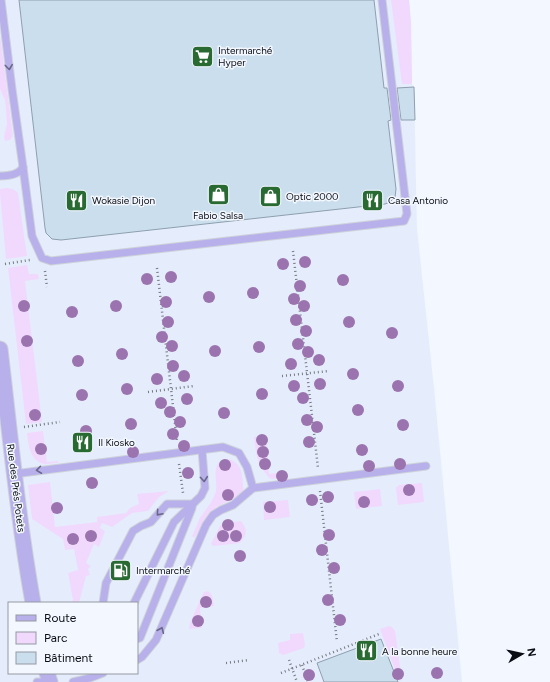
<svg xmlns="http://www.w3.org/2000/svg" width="550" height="682" font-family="Figtree,sans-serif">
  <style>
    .built { fill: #e5edfd; fill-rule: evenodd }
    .green { fill: #f0d9fd }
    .building { fill: #cbdeed; stroke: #8d9fad }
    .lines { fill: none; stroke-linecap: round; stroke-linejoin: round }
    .service-casing { stroke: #ced2d9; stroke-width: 9 }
    .minor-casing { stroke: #ced2d9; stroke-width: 17 }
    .path { stroke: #767980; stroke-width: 2.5; stroke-dasharray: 1 3; stroke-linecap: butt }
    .service { stroke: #b7b0eb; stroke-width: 7 }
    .minor { stroke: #b7b0eb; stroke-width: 15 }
    .tree { fill: #9b74af }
    .oneway { stroke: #69678a }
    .labels { text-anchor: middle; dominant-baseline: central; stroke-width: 3; stroke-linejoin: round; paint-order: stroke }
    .poi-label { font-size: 10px; fill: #0a0d13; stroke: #f3f7ff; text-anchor: start }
    .street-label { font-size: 10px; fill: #0a0d13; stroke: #f3f7ff }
  </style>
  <rect width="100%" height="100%" fill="#f3f7ff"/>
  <!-- built -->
  <path class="built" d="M0,0H409L411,23L412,84L414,87L417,229L434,388L462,682H0ZM9,603H137V673H9Z"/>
  <!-- green -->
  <g class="green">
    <polygon points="391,0 409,0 411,23 412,84 402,84"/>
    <polygon points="0,34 13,136 10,140 5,141 4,137 7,124 6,110 5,100 0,89"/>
    <polygon points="6,188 13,189 18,193 27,256 6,259 0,193 0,189"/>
    <polygon points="27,265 29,274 38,274 39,279 25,281 42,422 26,424 8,268"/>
    <path d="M43,431L47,462L58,461V463C54,463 49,464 45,464C30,462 28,444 27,433Z"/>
    <path d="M266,436L269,474L285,472V478L271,479C257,466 256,455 254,437Z"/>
    <path d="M227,459C244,461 242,479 244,493L242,495L216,507L194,538L192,536C195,530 197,524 200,518C205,510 212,503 215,494C219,482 212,476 218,463Z"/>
    <polygon points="50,482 55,527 97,522 97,517 126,513 130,508 139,504 137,494 169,491 159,497 148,511 132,513 112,527 102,523 100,528 105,531 99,547 94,544 86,563 91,566 88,569 90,575 86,576 79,603 71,603 73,600 68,573 78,570 74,549 65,550 63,539 32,519 28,485"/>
    <polygon points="422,483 424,502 398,505 396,488 399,485"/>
    <polygon points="380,489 382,506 356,509 354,492"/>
    <polygon points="288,500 290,517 264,520 263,502"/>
    <path d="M241,521C248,530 247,534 240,543L213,546L211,544L220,526L224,523Z"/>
    <polygon points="208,591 212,595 214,606 200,608 202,628 189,629 190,623 202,596 204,592"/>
    <polygon points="389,626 392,627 395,631 402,680 399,681 380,629"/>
    <polygon points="303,633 305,645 304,648 283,655 279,653 278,643 290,640 290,634"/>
  </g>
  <!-- building -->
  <g class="building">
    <polygon points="19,0 374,0 384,88 387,88 391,120 388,121 396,189 395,197 390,202 385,204 61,240 52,239 46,233 45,228"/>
    <polygon points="414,87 415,120 401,120 397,88"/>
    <polygon points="381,639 398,682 324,682 317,663"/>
  </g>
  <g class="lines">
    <defs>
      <g id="service">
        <polyline points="23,167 32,236 42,258 51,261 404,221 407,214 382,0"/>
        <path d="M0,176C9,176 19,175 23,167L12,89L1,0"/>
        <polyline points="14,474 223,447 239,453 247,467 253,488 426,466"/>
        <polyline points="103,603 106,583 133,531 141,526 151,522 167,504 193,504"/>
        <polyline points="134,603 174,522 201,496 205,488 202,450"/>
        <polyline points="137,639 140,638 192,508"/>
        <polyline points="137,660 142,657 156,640 206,525 213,515 221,510 233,505 253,488"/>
        <polyline points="37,682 45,682"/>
        <polyline points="73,682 90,678 103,673"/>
      </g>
      <g id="minor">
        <path d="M0,349C10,434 18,519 33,603"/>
        <polyline points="47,673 50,682"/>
      </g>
    </defs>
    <!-- service casing -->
    <use href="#service" class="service-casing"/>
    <!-- minor casing -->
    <use href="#minor" class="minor-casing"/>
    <!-- path -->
    <g class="path">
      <polyline points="293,251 318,468"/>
      <polyline points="5,264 30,260"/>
      <polyline points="157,268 177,441"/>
      <polyline points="45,271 47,287"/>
      <polyline points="282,376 329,371"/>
      <polyline points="148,392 194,386"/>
      <polyline points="24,427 60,422"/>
      <polyline points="179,464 183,493"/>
      <polyline points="320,491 337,642"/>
      <polyline points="289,660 297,682"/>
      <polyline points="226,663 249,660"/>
      <polyline points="302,665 308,682"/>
      <polyline points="281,673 379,634"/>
    </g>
    <!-- service -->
    <use href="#service" class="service"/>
    <!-- minor -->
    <use href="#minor" class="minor"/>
  </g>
  <!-- trees -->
  <g class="tree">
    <circle cx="305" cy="262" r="6"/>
    <circle cx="283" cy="264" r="6"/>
    <circle cx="171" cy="277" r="6"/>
    <circle cx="147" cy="279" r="6"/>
    <circle cx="343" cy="280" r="6"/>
    <circle cx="300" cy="286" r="6"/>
    <circle cx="253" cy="293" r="6"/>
    <circle cx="209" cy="297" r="6"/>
    <circle cx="294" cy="299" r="6"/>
    <circle cx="166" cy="302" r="6"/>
    <circle cx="24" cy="306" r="6"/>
    <circle cx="116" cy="306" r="6"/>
    <circle cx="304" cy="306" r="6"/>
    <circle cx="72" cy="312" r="6"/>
    <circle cx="296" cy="320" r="6"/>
    <circle cx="168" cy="322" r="6"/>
    <circle cx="349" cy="322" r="6"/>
    <circle cx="306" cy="331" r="6"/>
    <circle cx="392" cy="333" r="6"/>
    <circle cx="162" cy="337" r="6"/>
    <circle cx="27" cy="341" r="6"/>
    <circle cx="298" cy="344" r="6"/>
    <circle cx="172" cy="346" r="6"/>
    <circle cx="259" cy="347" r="6"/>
    <circle cx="215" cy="351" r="6"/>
    <circle cx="308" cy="352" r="6"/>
    <circle cx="122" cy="354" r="6"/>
    <circle cx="319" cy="360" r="6"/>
    <circle cx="78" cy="361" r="6"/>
    <circle cx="291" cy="364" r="6"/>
    <circle cx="173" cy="366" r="6"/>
    <circle cx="353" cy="374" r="6"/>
    <circle cx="184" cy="376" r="6"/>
    <circle cx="157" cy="379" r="6"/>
    <circle cx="320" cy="384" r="6"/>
    <circle cx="294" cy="386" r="6"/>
    <circle cx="398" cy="386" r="6"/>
    <circle cx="127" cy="389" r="6"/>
    <circle cx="262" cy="394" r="6"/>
    <circle cx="82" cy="395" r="6"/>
    <circle cx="303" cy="398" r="6"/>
    <circle cx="187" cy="399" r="6"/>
    <circle cx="161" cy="403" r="6"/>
    <circle cx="358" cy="410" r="6"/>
    <circle cx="170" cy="412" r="6"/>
    <circle cx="224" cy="413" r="6"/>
    <circle cx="35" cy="415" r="6"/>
    <circle cx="307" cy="420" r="6"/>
    <circle cx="180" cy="422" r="6"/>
    <circle cx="131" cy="424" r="6"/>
    <circle cx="403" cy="425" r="6"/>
    <circle cx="317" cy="427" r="6"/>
    <circle cx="86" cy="431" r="6"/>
    <circle cx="173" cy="434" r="6"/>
    <circle cx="262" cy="440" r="6"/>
    <circle cx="309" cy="442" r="6"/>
    <circle cx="184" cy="446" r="6"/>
    <circle cx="41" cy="449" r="6"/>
    <circle cx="362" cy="450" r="6"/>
    <circle cx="133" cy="452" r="6"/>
    <circle cx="263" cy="452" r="6"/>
    <circle cx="265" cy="464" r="6"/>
    <circle cx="400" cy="464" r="6"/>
    <circle cx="225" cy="465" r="6"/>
    <circle cx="369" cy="466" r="6"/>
    <circle cx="188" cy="473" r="6"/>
    <circle cx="282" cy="476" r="6"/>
    <circle cx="92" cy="483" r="6"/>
    <circle cx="409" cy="490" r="6"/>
    <circle cx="228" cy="495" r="6"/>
    <circle cx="328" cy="497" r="6"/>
    <circle cx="312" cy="500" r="6"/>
    <circle cx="364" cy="502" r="6"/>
    <circle cx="270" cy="507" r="6"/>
    <circle cx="57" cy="508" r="6"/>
    <circle cx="228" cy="525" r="6"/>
    <circle cx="329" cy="535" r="6"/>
    <circle cx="91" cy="536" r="6"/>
    <circle cx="223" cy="536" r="6"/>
    <circle cx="236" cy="536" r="6"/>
    <circle cx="73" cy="539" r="6"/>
    <circle cx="322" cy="550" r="6"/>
    <circle cx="240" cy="556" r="6"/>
    <circle cx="334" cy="568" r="6"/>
    <circle cx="328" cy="600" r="6"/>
    <circle cx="206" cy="602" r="6"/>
    <circle cx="340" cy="620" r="6"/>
    <circle cx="198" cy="621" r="6"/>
    <circle cx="437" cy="673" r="6"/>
    <circle cx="398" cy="674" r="6"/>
    <circle cx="309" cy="675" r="6"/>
  </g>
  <!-- one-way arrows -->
  <defs><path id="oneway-chevron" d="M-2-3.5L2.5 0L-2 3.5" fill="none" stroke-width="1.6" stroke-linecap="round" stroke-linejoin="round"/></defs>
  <g class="oneway">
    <use href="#oneway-chevron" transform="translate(9 67) rotate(83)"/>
    <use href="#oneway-chevron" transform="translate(39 470) rotate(172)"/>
    <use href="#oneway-chevron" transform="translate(204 479) rotate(85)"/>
    <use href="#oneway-chevron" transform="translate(159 513) rotate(131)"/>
    <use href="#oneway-chevron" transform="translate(161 630) rotate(-67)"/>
  </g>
  <!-- icons -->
  <defs>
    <symbol id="supermarket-square" viewBox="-11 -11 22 22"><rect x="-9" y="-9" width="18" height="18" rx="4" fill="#296932" stroke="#f3f7ff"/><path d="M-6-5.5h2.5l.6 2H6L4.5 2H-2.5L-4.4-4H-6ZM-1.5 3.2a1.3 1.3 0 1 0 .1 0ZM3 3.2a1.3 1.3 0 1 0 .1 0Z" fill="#fff"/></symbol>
    <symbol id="shop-square" viewBox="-11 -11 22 22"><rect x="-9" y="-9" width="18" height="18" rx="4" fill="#296932" stroke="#f3f7ff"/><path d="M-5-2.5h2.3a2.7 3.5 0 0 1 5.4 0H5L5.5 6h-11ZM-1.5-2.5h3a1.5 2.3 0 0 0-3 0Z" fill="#fff"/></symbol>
    <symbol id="restaurant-square" viewBox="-11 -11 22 22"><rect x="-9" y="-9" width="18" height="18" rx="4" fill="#296932" stroke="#f3f7ff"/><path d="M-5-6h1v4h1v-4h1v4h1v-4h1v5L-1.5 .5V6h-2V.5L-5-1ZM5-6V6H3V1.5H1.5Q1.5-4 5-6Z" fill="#fff"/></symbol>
    <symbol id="fuel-square" viewBox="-11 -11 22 22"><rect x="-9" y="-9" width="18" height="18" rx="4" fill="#296932" stroke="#f3f7ff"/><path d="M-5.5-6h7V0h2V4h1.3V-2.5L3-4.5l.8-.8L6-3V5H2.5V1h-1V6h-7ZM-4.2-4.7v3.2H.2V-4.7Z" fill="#fff"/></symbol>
  </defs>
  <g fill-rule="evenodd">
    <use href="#supermarket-square" x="190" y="44" width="25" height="25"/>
    <use href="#shop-square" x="206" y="182" width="25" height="25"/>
    <use href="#shop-square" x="258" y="184" width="25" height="25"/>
    <use href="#restaurant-square" x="64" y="188" width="25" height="25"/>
    <use href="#restaurant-square" x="360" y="188" width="25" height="25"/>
    <use href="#restaurant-square" x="70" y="430" width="25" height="25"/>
    <use href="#fuel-square" x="108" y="558" width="25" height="25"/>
    <use href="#restaurant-square" x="354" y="638" width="25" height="25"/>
  </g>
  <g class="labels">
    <!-- poi labels -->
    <g class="poi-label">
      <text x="218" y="50">Intermarché<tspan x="218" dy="12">Hyper</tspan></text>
      <text x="286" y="196">Optic 2000</text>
      <text x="92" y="200">Wokasie Dijon</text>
      <text x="388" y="200">Casa Antonio</text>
      <text x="218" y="215" text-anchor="middle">Fabio Salsa</text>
      <text x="98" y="442">Il Kiosko</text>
      <text x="136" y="570">Intermarché</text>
      <text x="382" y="651">A la bonne heure</text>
    </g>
    <!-- street labels -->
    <g class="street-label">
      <text transform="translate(16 488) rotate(83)">Rue des Prés Potets</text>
    </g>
  </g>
  <!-- legend -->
  <rect x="8" y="602" width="130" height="72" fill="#f3f7ff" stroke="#9699a1"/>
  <rect x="16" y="615" width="20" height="6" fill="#b7b0eb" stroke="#9699a1"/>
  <text x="44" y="622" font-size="12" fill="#0a0d13">Route</text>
  <rect x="16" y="632" width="20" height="12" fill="#f0d9fd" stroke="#9699a1"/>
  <text x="44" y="642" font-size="12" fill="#0a0d13">Parc</text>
  <rect x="16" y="652" width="20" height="12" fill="#cbdeed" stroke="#9699a1"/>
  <text x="44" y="662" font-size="12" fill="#0a0d13">Bâtiment</text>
  <!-- north arrow -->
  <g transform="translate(522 654) rotate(81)" stroke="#f3f7ff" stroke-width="3" paint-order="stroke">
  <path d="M0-3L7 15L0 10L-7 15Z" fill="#0a0d13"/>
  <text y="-6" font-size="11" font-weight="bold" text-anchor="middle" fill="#0a0d13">N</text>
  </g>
</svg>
